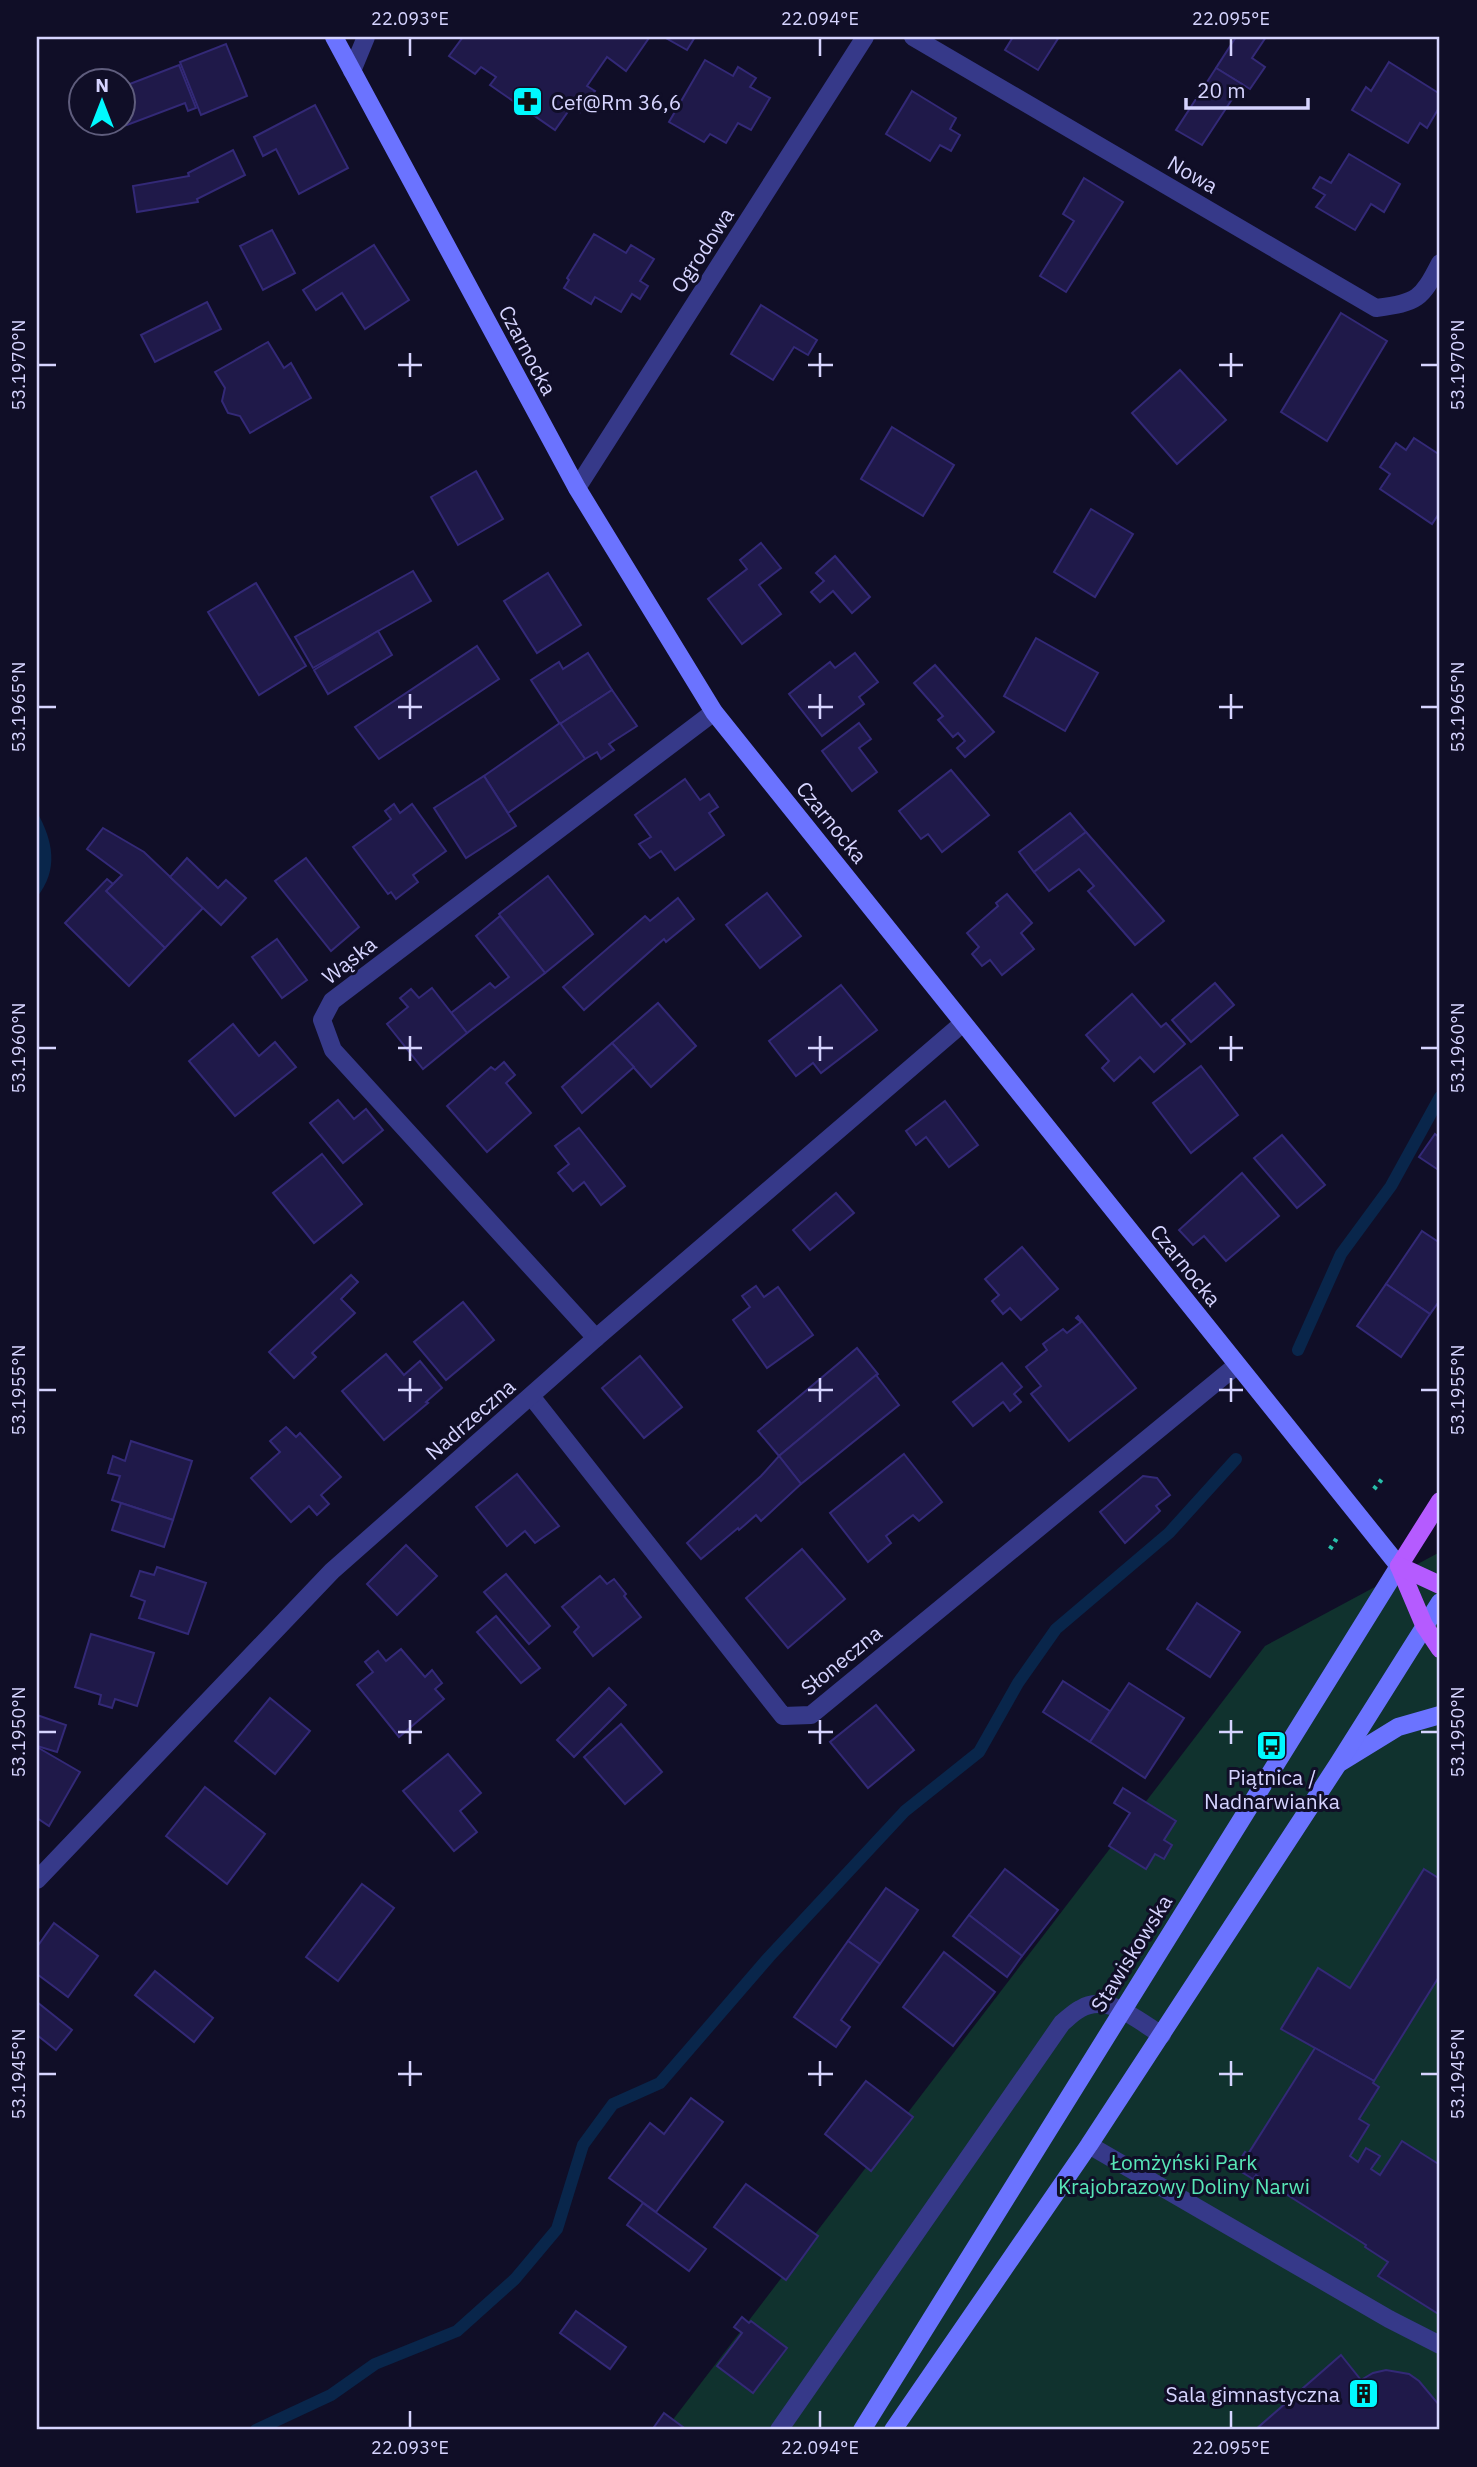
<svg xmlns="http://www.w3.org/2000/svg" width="1477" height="2467" font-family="'IBM Plex Sans',sans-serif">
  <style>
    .green { fill: #10322e }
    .water { fill: #09264b }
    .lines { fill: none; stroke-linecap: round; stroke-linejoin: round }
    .stream { stroke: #09264b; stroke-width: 12 }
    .building { fill: #1f1949; stroke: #332977; stroke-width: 2 }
    .path { stroke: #28bfaa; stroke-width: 4.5; stroke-dasharray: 3.5 5; stroke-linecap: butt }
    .lane { stroke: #363989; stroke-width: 18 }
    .street { stroke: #363989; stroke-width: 18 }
    .secondary { stroke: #6b73ff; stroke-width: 18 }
    .primary { stroke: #b55bff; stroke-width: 18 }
    .ticks { fill: none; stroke: #d6d4ff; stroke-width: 2.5 }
    .labels { text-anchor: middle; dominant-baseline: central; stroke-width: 6; stroke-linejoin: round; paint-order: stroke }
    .poi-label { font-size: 21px; fill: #d6d4ff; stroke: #100e27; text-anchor: start }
    .street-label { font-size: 21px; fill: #d6d4ff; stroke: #100e27 }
    .park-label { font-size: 21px; fill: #58e7b8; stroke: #100e27 }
    .neatline { fill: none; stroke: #d6d4ff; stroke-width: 2.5 }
    .ticks-label { font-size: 18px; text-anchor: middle; fill: #d6d4ff }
  </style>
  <rect width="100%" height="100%" fill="#100e27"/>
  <!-- green -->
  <polygon class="green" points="1440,1552 1440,2430 665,2430 1265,1646"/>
  <!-- water -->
  <path class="water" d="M37,812C53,841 59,869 37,897Z"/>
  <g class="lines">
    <!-- stream -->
    <g class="stream">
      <polyline points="1298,1350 1341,1254 1391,1186 1440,1097"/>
      <polyline points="256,2430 331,2395 375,2364 457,2331 515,2279 557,2229 583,2145 613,2104 660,2083 769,1957 905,1811 979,1752 1018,1683 1056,1629 1169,1533 1236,1459"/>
    </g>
  </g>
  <!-- building -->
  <g class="building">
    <polygon points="463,37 647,37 649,38 626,71 607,57 587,86 595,91 580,112 572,106 555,130 490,85 496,77 481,67 475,74 449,56"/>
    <polygon points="664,37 695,37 687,50"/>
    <polygon points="1013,37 1059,37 1038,70 1005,50"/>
    <polygon points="1236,37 1266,37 1252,58 1265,67 1250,89 1216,68"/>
    <polygon points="226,44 247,96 201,115 180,62"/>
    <polygon points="705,60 733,76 738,67 756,78 750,87 770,98 751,130 738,123 726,143 710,134 704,142 669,122"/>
    <polygon points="1389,62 1440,94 1440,106 1427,128 1420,123 1408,143 1352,110 1366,87 1371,91"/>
    <polygon points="179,65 196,108 188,111 185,103 127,125 122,114 122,87"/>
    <polygon points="1216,68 1242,84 1202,145 1176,130"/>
    <polygon points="912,91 956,118 950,129 960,135 951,151 940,145 930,161 886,134"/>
    <polygon points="315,105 348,168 299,194 276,149 263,156 254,137"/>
    <polygon points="233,150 245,175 197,199 198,202 137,212 133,186 189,176 188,173"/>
    <polygon points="1349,154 1400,184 1384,212 1371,204 1355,230 1316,207 1325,195 1313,188 1320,177 1331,183"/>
    <polygon points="1084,178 1123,202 1066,292 1040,276 1074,221 1063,214"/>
    <polygon points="272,230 295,273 263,290 240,246"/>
    <polygon points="594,234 626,253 631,245 654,259 640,281 648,286 640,299 632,294 621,312 595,297 591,304 564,288 569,280 567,278"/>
    <polygon points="374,245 409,300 365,329 342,293 316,310 303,290"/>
    <polygon points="207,302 221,329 155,362 141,335"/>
    <polygon points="761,305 817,340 808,355 794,347 773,380 731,354"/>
    <polygon points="1341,313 1387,341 1327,441 1281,412"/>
    <polygon points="268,342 284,368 291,363 311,398 250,433 240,416 228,413 222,401 225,388 215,372"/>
    <polygon points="1180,370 1226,420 1177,464 1132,413"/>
    <polygon points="892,427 954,465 923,516 861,479"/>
    <polygon points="1414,438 1440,455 1440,512 1432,524 1380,489 1390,474 1380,467 1396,443 1406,450"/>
    <polygon points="476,471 503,519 458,545 431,497"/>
    <polygon points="1091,509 1133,534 1095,597 1054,572"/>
    <polygon points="761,543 781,568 759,585 781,614 742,644 708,599 747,569 740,560"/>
    <polygon points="835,556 870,597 852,613 833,591 820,602 811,592 824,581 816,573"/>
    <polygon points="413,571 431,601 313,668 295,637"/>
    <polygon points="548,573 581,625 537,653 504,601"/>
    <polygon points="256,583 306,666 259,695 208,612"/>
    <polygon points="378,631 392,655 328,694 314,670"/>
    <polygon points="1036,638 1098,673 1065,731 1004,696"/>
    <polygon points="477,646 499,679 379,759 355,727"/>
    <polygon points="588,653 612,690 560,724 531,680 559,662 563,669"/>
    <polygon points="855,653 878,682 859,697 864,704 822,736 789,694 830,662 835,668"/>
    <polygon points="935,665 994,732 965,757 957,748 965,741 958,733 953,737 938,720 943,716 914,683"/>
    <polygon points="612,690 637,726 609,744 614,750 601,759 597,752 585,759 560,724"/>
    <polygon points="560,723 585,759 508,813 484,776"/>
    <polygon points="859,723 871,739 859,748 877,772 852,791 822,751"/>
    <polygon points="951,770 989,815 942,852 928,834 921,839 899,811"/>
    <polygon points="484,776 516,826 466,858 434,808"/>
    <polygon points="685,779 700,800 709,794 718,807 709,813 724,835 675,870 661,851 650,858 639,844 651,837 635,815"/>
    <polygon points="394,804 400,813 412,804 446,851 413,875 418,882 396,899 391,892 388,894 353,847 391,819 385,811"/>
    <polygon points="1070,813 1086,832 1034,872 1019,852"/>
    <polygon points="103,828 144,852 203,908 165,948 106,891 122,875 87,849"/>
    <polygon points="1086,832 1164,921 1135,945 1088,891 1094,886 1079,869 1049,891 1034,872"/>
    <polygon points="187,858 218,888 226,880 246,898 221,925 170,877"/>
    <polygon points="306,858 359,927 331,951 275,881"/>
    <polygon points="548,876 593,934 545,973 499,914"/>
    <polygon points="107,879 113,884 106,891 165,948 129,986 65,923"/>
    <polygon points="767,893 801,936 760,968 726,925"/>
    <polygon points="1007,894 1032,923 1021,933 1034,949 1002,975 990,960 982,966 972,954 979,947 967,933 998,906 996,903"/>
    <polygon points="678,898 694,919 666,942 664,939 584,1010 563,987 645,916 650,921"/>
    <polygon points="500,916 545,973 467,1033 451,1013 490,983 495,988 509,977 476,936"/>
    <polygon points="277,939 307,980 282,998 252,957"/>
    <polygon points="1215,983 1234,1005 1191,1042 1172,1020"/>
    <polygon points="841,985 877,1030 821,1073 813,1063 796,1076 769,1041"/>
    <polygon points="432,988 467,1033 423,1069 387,1024 408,1007 400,998 411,989 419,998"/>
    <polygon points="1132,994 1161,1027 1166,1023 1185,1044 1154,1072 1140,1057 1114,1081 1102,1068 1109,1061 1086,1035"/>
    <polygon points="658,1003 696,1046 651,1087 612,1043"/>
    <polygon points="233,1024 259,1056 275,1042 296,1067 235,1116 189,1061"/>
    <polygon points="612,1043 634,1067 582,1113 562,1087"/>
    <polygon points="504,1062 515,1075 506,1083 531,1113 487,1152 447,1106 491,1067 495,1070"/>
    <polygon points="1201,1066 1238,1115 1191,1153 1153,1103"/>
    <polygon points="338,1100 354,1119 366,1109 383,1130 343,1163 310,1123"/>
    <polygon points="945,1101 978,1145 949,1167 926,1137 916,1145 906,1131"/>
    <polygon points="579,1128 625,1186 601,1205 584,1182 573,1191 558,1173 569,1164 555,1146"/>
    <polygon points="1435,1134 1440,1138 1440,1171 1419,1157"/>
    <polygon points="1282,1135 1325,1185 1297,1208 1254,1158"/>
    <polygon points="322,1154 362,1204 314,1243 273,1193"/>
    <polygon points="1242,1173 1279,1216 1226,1261 1204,1236 1193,1245 1179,1230"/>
    <polygon points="836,1193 854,1213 810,1250 793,1230"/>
    <polygon points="1422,1231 1440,1243 1440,1300 1430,1314 1386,1284"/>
    <polygon points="1022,1247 1058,1289 1021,1320 1010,1308 1003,1314 992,1301 999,1295 985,1279"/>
    <polygon points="351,1275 358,1282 341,1299 355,1313 312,1353 316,1357 294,1378 269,1352"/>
    <polygon points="1386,1284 1430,1314 1401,1357 1357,1326"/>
    <polygon points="756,1286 764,1297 778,1287 813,1335 767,1368 733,1320 750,1307 742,1296"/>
    <polygon points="463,1302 494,1340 446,1380 414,1342"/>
    <polygon points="1078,1316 1136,1388 1069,1441 1031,1394 1041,1386 1026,1367 1047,1350 1043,1344 1063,1329 1067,1333 1081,1322 1076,1318"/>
    <polygon points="857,1348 878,1374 779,1456 758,1431"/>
    <polygon points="386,1354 404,1375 420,1361 442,1388 426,1402 428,1403 384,1440 342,1391"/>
    <polygon points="640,1356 682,1407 644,1438 602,1388"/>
    <polygon points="1002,1363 1022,1387 1014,1394 1021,1402 1010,1411 1003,1402 973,1426 953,1402"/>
    <polygon points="876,1375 899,1405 801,1484 779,1456"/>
    <polygon points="286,1427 296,1437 300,1433 341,1477 321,1495 329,1504 317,1515 309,1506 291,1522 251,1478 280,1452 270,1441"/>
    <polygon points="131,1441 192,1461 173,1520 112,1500 120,1476 108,1473 113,1456 125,1461"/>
    <polygon points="904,1454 942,1502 919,1521 913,1515 886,1536 891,1543 868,1562 830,1513"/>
    <polygon points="779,1456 801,1484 761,1521 756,1515 739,1530 738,1528 701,1559 687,1543 761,1476"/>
    <polygon points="517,1474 559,1526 535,1543 525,1531 507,1546 476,1507"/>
    <polygon points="1143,1476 1157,1478 1170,1495 1156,1506 1160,1511 1125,1543 1100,1512"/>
    <polygon points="121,1503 173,1520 164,1547 112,1530"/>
    <polygon points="406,1545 437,1576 397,1615 367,1584"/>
    <polygon points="802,1549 845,1599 788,1648 746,1598"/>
    <polygon points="157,1567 206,1583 188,1634 139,1618 145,1601 131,1596 140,1571 154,1575"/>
    <polygon points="506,1574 550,1626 529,1644 484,1592"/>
    <polygon points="600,1576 607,1584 614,1579 626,1594 624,1596 641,1617 593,1656 574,1632 579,1627 562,1607"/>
    <polygon points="1197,1603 1240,1632 1210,1677 1167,1649"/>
    <polygon points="496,1616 540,1668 521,1683 477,1632"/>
    <polygon points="91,1634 154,1653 137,1706 115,1699 112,1708 99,1704 101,1695 75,1687"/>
    <polygon points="401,1649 425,1677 432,1670 442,1683 435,1689 444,1699 399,1737 357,1685 373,1672 365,1662 378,1651 386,1661"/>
    <polygon points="1063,1681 1110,1711 1090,1742 1043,1712"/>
    <polygon points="1129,1683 1184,1718 1145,1778 1090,1742"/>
    <polygon points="609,1688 626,1705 574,1757 557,1740"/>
    <polygon points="270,1698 310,1731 275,1774 235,1741"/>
    <polygon points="876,1705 914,1750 868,1788 830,1742"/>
    <polygon points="37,1715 66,1725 57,1752 37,1746"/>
    <polygon points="621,1724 662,1772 625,1804 584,1757"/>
    <polygon points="37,1747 80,1772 49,1826 37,1818"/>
    <polygon points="448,1754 481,1793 460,1811 477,1832 454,1851 403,1791"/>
    <polygon points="205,1787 265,1834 227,1884 166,1836"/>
    <polygon points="1123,1788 1176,1821 1164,1840 1172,1845 1164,1859 1155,1854 1146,1869 1109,1846 1130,1813 1114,1803"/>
    <polygon points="1005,1869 1058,1910 1022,1956 969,1915"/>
    <polygon points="1424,1869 1440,1879 1440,1975 1374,2081 1281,2029 1318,1968 1350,1988"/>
    <polygon points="362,1884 394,1908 338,1981 306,1957"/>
    <polygon points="886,1888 918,1910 880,1964 848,1941"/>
    <polygon points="969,1915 1022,1956 1007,1977 953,1936"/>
    <polygon points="54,1923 98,1956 68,1997 37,1974 37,1947"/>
    <polygon points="848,1941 880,1964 841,2020 850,2027 836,2047 794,2017"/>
    <polygon points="944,1952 995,1992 953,2046 903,2007"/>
    <polygon points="155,1971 213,2018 194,2042 135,1995"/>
    <polygon points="37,2002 72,2030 56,2050 37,2035"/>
    <polygon points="1315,2048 1374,2081 1373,2083 1379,2087 1359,2119 1369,2125 1350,2156 1358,2162 1366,2148 1380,2156 1371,2169 1380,2175 1402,2141 1440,2165 1440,2315 1378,2276 1388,2262 1365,2247 1366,2245 1256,2175 1253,2179 1235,2168 1245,2152 1248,2154"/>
    <polygon points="866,2081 913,2117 871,2171 825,2134"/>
    <polygon points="691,2098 723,2122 656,2212 609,2178 650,2123 664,2134"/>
    <polygon points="746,2184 818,2236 786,2280 714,2227"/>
    <polygon points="643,2203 706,2249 689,2271 627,2225"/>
    <polygon points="576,2311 626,2347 610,2369 560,2333"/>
    <polygon points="742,2317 749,2323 751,2321 787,2348 753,2393 717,2366 742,2333 734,2327"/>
    <polygon points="1341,2355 1361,2380 1373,2373 1386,2370 1409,2374 1419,2381 1440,2406 1440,2430 1255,2430"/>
    <polygon points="664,2413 687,2430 652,2430"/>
  </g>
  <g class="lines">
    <!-- path -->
    <g class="path">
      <polyline points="1374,1489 1382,1479"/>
      <polyline points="1330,1549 1337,1538"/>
    </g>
    <!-- lane -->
    <g class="lane">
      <polyline points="1089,2145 1389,2319 1440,2345"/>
      <path d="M779,2430L1062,2023C1068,2018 1074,2012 1080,2009C1107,1992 1138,2021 1162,2035"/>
    </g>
    <!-- street -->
    <g class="street">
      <path d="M913,37L1376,308C1418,302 1421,300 1440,263"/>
      <polyline points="352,71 366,37"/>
      <polyline points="577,488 865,37"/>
      <polyline points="596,1338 333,1050 322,1020 332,1001 714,712"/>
      <polyline points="531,1396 783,1716 811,1715 1237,1365"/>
      <polyline points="37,1880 332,1571 596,1338 963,1023"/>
    </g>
    <!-- secondary -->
    <g class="secondary">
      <polyline points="334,37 577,488 714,712 1399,1566 862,2430"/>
      <polyline points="1341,1762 1398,1727 1440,1715"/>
      <polyline points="893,2430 1089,2145 1338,1764 1440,1602"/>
    </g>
    <!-- primary -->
    <g class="primary">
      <polyline points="1399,1566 1424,1625 1440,1649"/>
      <polyline points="1399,1566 1440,1501"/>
      <polyline points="1399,1566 1440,1585"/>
    </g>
  </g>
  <!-- ticks -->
  <path class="ticks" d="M410,38V56M820,38V56M1231,38V56M410,353V377M820,353V377M1231,353V377M38,365H56M398,365H422M808,365H833M1219,365H1243M1421,365H1438M410,694V719M820,694V719M1231,694V719M38,707H56M398,707H422M808,707H833M1219,707H1243M1421,707H1438M410,1036V1061M820,1036V1061M1231,1036V1061M38,1048H56M398,1048H422M808,1048H833M1219,1048H1243M1421,1048H1438M410,1378V1402M820,1378V1402M1231,1378V1402M38,1390H56M398,1390H422M808,1390H833M1219,1390H1243M1421,1390H1438M410,1720V1744M820,1720V1744M1231,1720V1744M38,1732H56M398,1732H422M808,1732H833M1219,1732H1243M1421,1732H1438M410,2061V2086M820,2061V2086M1231,2061V2086M38,2074H56M398,2074H422M808,2074H833M1219,2074H1243M1421,2074H1438M410,2411V2428M820,2411V2428M1231,2411V2428"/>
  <!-- icons -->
  <defs>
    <symbol id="pharmacy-square" viewBox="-11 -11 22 22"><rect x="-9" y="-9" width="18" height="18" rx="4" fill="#00f9ff" stroke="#100e27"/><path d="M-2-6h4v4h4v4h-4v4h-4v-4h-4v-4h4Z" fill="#111"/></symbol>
    <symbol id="bus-square" viewBox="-11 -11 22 22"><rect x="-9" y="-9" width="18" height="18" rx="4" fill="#00f9ff" stroke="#100e27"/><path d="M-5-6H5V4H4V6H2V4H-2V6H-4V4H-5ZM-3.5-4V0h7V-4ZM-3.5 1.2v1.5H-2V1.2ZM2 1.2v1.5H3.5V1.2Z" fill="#111"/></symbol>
    <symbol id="building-square" viewBox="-11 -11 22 22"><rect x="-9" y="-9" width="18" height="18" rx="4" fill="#00f9ff" stroke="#100e27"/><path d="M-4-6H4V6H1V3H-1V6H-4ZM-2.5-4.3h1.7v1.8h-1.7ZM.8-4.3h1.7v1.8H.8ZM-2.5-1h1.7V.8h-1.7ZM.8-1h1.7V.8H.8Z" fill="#111"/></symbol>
  </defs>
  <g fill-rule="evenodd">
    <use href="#pharmacy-square" x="510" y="84" width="35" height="35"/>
    <use href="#bus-square" x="1254" y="1728" width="35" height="35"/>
    <use href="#building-square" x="1346" y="2376" width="35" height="35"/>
  </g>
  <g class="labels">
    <!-- poi labels -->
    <g class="poi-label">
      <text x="551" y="102">Cef@Rm 36,6</text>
      <text x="1272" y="1777" text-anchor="middle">Piątnica /<tspan x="1272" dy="24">Nadnarwianka</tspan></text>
      <text x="1340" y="2394" text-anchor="end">Sala gimnastyczna</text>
    </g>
    <!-- street labels -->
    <g class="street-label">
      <text transform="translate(1193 174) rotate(30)">Nowa</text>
      <text transform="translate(702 250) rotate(-57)">Ogrodowa</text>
      <text transform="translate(528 350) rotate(62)">Czarnocka</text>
      <text transform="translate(832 822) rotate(51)">Czarnocka</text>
      <text transform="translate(349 960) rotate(-38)">Wąska</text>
      <text transform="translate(1186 1265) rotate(51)">Czarnocka</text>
      <text transform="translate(470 1419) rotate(-41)">Nadrzeczna</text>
      <text transform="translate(841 1660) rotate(-39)">Słoneczna</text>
      <text transform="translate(1131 1953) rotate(-58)">Stawiskowska</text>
    </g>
    <!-- park labels -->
    <g class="park-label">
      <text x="1184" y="2162">Łomżyński Park<tspan x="1184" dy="24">Krajobrazowy Doliny Narwi</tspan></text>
    </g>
  </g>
  <!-- border -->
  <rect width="1477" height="2467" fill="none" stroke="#100e27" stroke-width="77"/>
  <!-- north arrow -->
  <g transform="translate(102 102)"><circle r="33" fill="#100e27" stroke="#5f5d7d" stroke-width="2"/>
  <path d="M0-5L12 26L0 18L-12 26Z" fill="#00f9ff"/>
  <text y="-10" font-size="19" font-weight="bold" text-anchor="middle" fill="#d6d4ff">N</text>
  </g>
  <!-- scale -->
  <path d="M1186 98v10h122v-10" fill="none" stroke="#d6d4ff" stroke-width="3.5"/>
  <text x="1197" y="98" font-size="21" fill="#d6d4ff" stroke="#100e27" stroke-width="5" paint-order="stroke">20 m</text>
  <rect x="38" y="38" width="1400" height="2390" class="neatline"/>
  <g class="ticks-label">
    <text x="410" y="25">22.093°E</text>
    <text x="820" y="25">22.094°E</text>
    <text x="1231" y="25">22.095°E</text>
    <text transform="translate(19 365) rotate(-90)" y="6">53.1970°N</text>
    <text transform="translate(1458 365) rotate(-90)" y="6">53.1970°N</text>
    <text transform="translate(19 707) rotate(-90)" y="6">53.1965°N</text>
    <text transform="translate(1458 707) rotate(-90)" y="6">53.1965°N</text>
    <text transform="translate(19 1048) rotate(-90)" y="6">53.1960°N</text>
    <text transform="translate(1458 1048) rotate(-90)" y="6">53.1960°N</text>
    <text transform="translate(19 1390) rotate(-90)" y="6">53.1955°N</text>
    <text transform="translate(1458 1390) rotate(-90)" y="6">53.1955°N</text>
    <text transform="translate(19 1732) rotate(-90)" y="6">53.1950°N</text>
    <text transform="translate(1458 1732) rotate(-90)" y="6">53.1950°N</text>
    <text transform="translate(19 2074) rotate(-90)" y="6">53.1945°N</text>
    <text transform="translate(1458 2074) rotate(-90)" y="6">53.1945°N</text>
    <text x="410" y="2454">22.093°E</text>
    <text x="820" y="2454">22.094°E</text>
    <text x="1231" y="2454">22.095°E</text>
  </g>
</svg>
